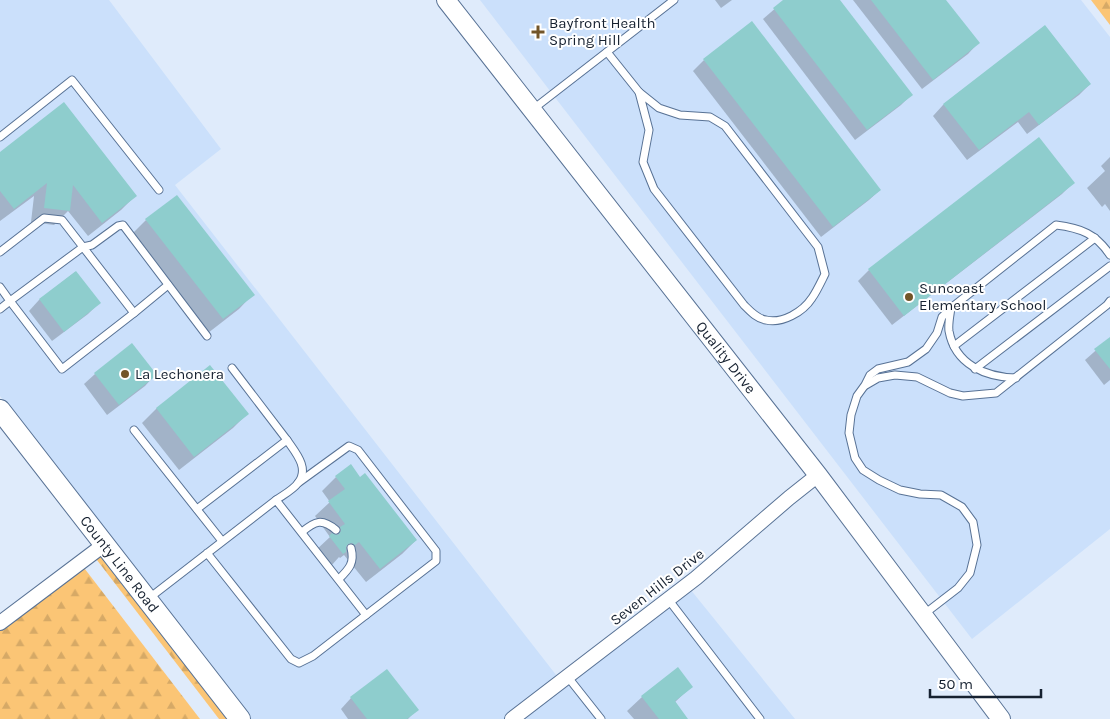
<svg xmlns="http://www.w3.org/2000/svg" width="1110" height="719" font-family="Karla,sans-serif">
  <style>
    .built { fill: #cbe0fb }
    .forest { fill: url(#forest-firs) }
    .shadow { fill: #0003 }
    .building { fill: #8ecdcd }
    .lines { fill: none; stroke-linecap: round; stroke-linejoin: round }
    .service-casing { stroke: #587295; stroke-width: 9 }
    .minor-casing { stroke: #587295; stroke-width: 16 }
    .tertiary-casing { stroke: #587295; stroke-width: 20 }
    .secondary-casing { stroke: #587295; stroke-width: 22 }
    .service { stroke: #fff; stroke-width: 7 }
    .minor { stroke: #fff; stroke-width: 14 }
    .tertiary { stroke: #fff; stroke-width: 18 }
    .secondary { stroke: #fff; stroke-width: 20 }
    .poi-dot { fill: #725529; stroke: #fff; stroke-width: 2 }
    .labels { text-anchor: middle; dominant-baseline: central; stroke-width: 4; stroke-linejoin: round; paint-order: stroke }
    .poi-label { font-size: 15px; fill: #162130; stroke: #fff; text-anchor: start }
    .street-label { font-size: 15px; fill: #162130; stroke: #fff }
  </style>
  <defs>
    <pattern id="forest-firs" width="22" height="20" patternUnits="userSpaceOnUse" patternTransform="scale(1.25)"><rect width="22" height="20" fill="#fbc575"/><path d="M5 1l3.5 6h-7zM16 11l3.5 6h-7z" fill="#d6a966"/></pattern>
  </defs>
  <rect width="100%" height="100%" fill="#dfebfb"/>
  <!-- built -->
  <g class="built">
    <polygon points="0,0 109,0 221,149 175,185 560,680 686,584 795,719 251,719 0,396"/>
    <polygon points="480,0 1081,0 1110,37 1110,529 972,639"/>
  </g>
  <!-- forest -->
  <g class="forest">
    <polygon points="1091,0 1110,0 1110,25"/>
    <polygon points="96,546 229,719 219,719 90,551"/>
    <polygon points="78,560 200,719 0,719 0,622"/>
  </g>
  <!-- shadow -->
  <g class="shadow">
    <polygon points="715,0 732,0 721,8"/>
    <polygon points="785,0 838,0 911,95 901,105 855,140 763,19"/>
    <polygon points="853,0 944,0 978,43 968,54 922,89"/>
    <polygon points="1045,26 1090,84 1079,95 1027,134 1018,122 967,160 933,116 943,105"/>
    <polygon points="704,60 880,190 869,200 821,237 693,71"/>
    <polygon points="1039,139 1073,183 1062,194 892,325 858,281 869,270"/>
    <polygon points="0,154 135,196 121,210 88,236 68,211 54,225 31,222 34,196 0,221"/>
    <polygon points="1110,157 1110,211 1105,204 1102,207 1087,188 1105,171 1101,166"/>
    <polygon points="146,220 253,294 239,309 208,333 132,234"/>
    <polygon points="75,272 99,303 88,314 52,341 29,311 39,300"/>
    <polygon points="1110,338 1110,380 1104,385 1085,360"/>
    <polygon points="95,374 155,375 145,386 107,415 84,384"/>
    <polygon points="157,408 247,414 233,428 179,470 142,423"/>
    <polygon points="336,477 416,540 402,554 366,582 344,555 340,558 339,557 331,566 315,551 330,537 315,516 330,502 322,491"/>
    <polygon points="691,687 674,703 687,719 634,719 627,711 642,697"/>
    <polygon points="351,698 417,709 408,719 348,719 341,709"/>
  </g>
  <!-- building -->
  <g class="building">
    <polygon points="783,0 840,0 913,95 867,130 773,8"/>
    <polygon points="871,0 946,0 980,43 933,80"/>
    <polygon points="752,21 881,190 833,227 703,59"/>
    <polygon points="1045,25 1091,84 1039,125 1029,112 979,150 943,104"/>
    <polygon points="64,102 137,196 102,223 73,185 70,211 44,208 47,183 14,209 0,191 0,152"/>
    <polygon points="1039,137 1075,183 904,316 868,269"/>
    <polygon points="177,195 255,295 223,319 145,219"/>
    <polygon points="76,271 101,303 64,332 39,299"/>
    <polygon points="1110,337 1110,369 1094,349"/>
    <polygon points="132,343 157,375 119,405 94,373"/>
    <polygon points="210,365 249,414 194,457 156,408"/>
    <polygon points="351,464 360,477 365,473 417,540 380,569 359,542 355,545 352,543 348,544 346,547 346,552 343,554 329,536 332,533 338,535 341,531 340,527 345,524 328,501 345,489 335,476"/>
    <polygon points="678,667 693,687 675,701 688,719 659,719 641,696"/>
    <polygon points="387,669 419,710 407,719 367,719 350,697"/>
  </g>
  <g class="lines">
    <defs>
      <g id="service">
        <polyline points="607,52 639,92"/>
        <path d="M639,92L659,108L680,115L710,117L725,126L818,247L825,274C821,282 817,291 812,298C803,312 782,324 766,320C757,319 750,311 744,305L654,189L643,162L649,130Z"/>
        <polyline points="532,110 674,0"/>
        <polyline points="0,137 72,80 159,190"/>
        <polyline points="0,252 44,218 62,220 83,247 10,301 62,369 134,313 83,247 92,245 118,226 123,225 207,336"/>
        <polyline points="0,287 10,301 0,309"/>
        <path d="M951,308C950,315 948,324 949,331C955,365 986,377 1016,378"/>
        <polyline points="134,313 168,285"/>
        <polyline points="954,346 1095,238"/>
        <polyline points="232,368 287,440"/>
        <polyline points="975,369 1110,266"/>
        <polyline points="866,385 878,378 895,375 917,377 950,393 963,396 996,393 1107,305 1110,301"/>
        <polyline points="134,430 222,541"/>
        <polyline points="298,483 349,446 358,450 436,551 436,561 366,615"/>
        <path d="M197,509L287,440C295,452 310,468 298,483C293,490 283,495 276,500"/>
        <path d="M302,532C315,521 322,518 336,530"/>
        <path d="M339,579C349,569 355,563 351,548"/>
        <polyline points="148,599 276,500 366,615 313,656 299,663 291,659 207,553"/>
        <polyline points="668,599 760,719"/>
        <path d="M923,615L958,588L970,573L977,545L973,522L962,507L941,495L920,494L900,490L879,480L863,470L855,458L849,433L851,415L857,396L865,385L870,375L878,369L908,362L926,349L937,333L942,317L951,308L1056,225C1081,228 1096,234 1110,255"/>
        <polyline points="567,676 601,719"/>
      </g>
      <g id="minor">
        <polyline points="0,623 105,544"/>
        <polyline points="512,719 696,578 789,498 818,475"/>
      </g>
      <g id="tertiary">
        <path id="s1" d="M446,0L818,475L1001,719"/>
      </g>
      <g id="secondary">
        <path id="s2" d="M0,410L240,719"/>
      </g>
    </defs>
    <!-- service casing -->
    <use href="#service" class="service-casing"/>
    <!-- minor casing -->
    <use href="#minor" class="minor-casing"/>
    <!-- tertiary casing -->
    <use href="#tertiary" class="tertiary-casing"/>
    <!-- secondary casing -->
    <use href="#secondary" class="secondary-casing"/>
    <!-- service -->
    <use href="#service" class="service"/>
    <!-- minor -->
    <use href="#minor" class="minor"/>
    <!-- tertiary -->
    <use href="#tertiary" class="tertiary"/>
    <!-- secondary -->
    <use href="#secondary" class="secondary"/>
  </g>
  <!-- markers -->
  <g class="poi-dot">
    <path d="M535.5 24.5h5v5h5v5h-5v5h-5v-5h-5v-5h5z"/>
    <circle cx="909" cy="297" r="5"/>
    <circle cx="125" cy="374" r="5"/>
  </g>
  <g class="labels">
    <!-- poi labels -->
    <g class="poi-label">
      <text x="549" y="23">Bayfront Health<tspan x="549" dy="17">Spring Hill</tspan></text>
      <text x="919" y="288">Suncoast<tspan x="919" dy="17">Elementary School</tspan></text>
      <text x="135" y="374">La Lechonera</text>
    </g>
    <!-- street labels -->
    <g class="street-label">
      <text stroke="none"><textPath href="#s1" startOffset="454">Quality Drive</textPath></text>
      <text stroke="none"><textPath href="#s2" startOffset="195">County Line Road</textPath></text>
      <text transform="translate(657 587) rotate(-38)">Seven Hills Drive</text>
    </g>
  </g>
  <!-- scale -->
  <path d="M930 689v8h111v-8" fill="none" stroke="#162130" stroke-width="2.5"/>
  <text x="938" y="689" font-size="15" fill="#162130" stroke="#ffffff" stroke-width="4" paint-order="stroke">50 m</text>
</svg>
